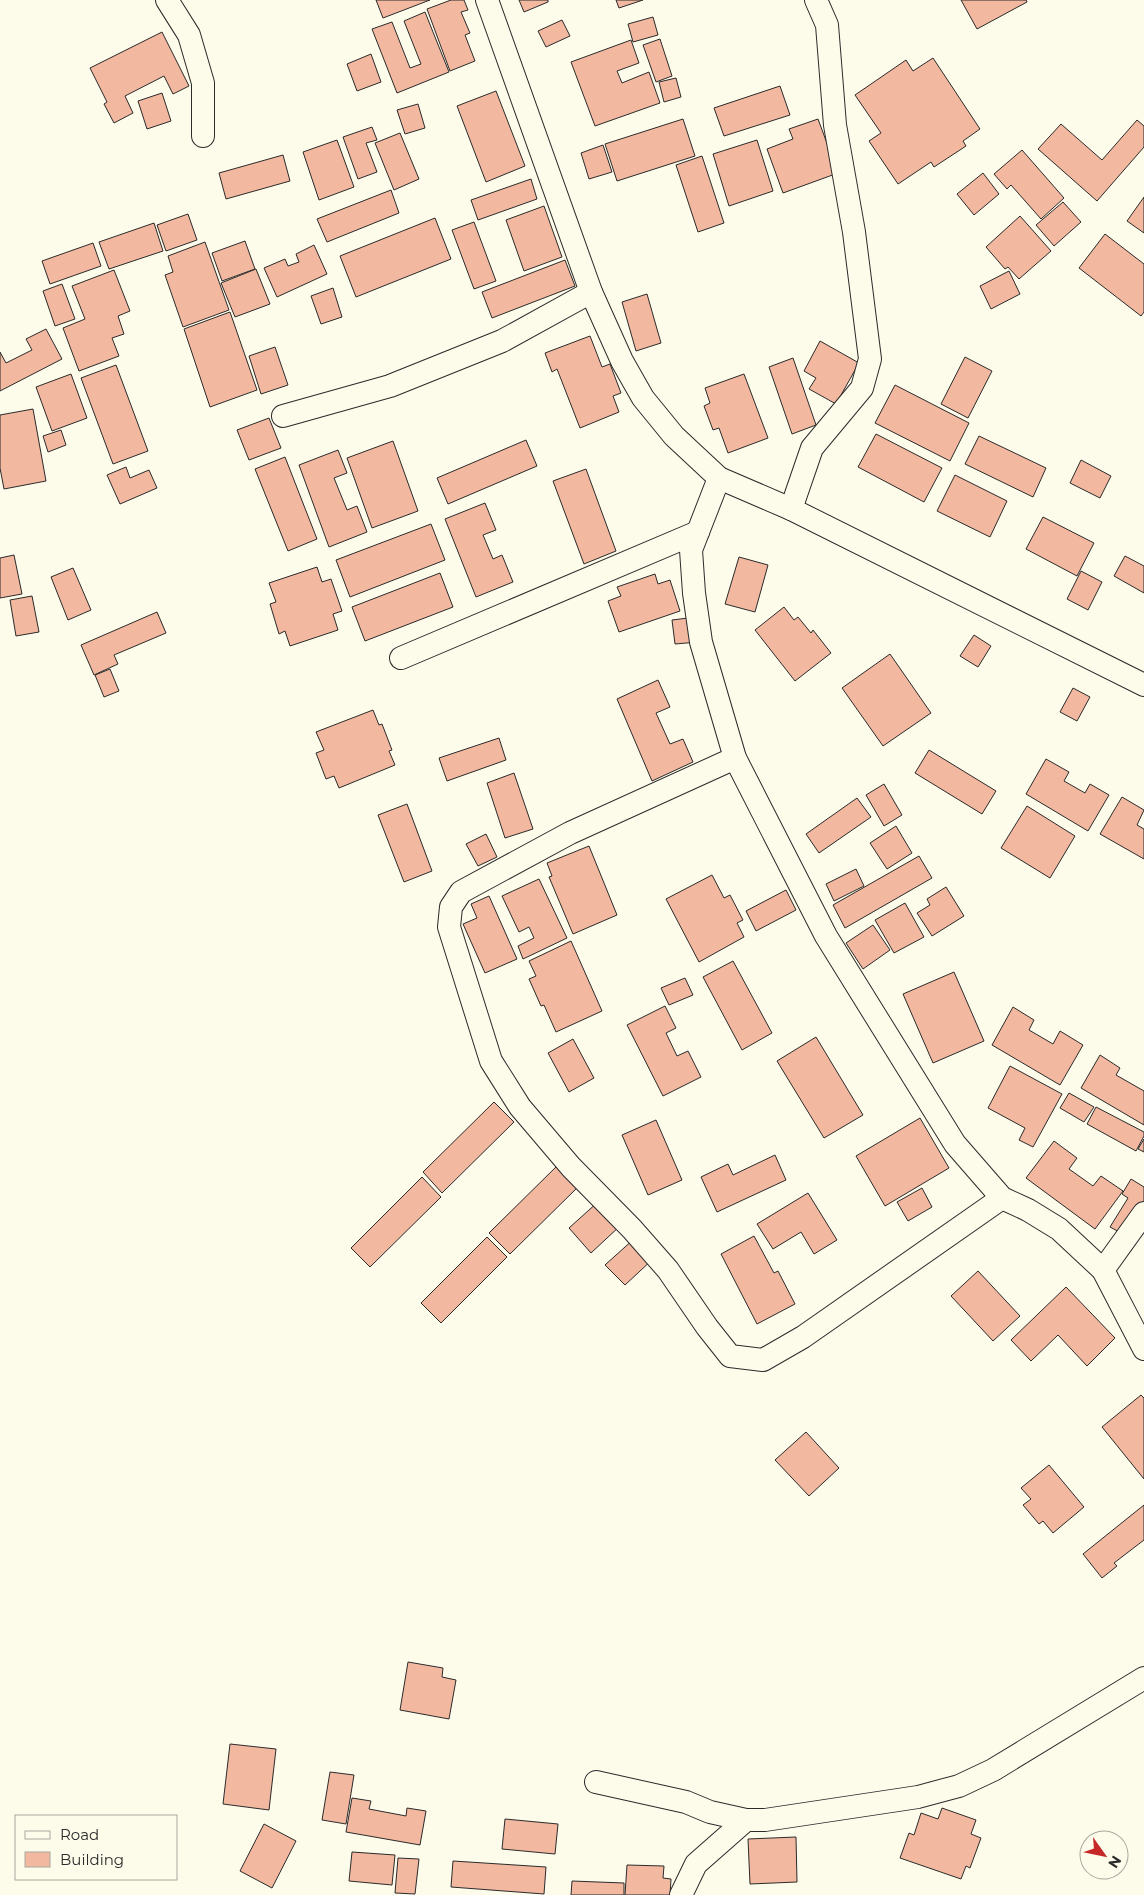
<svg xmlns="http://www.w3.org/2000/svg" width="1144" height="1895" font-family="Montserrat,sans-serif">
  <style>
    .building { fill: #f2b8a0; stroke: #2b2b2b }
    .lines { fill: none; stroke-linecap: round; stroke-linejoin: round }
    .street-casing { stroke: #2b2b2b; stroke-width: 24 }
    .street { stroke: #fdfbea; stroke-width: 22 }
  </style>
  <rect width="100%" height="100%" fill="#fdfbea"/>
  <!-- building -->
  <g class="building">
    <polygon points="376,0 430,0 383,18"/>
    <polygon points="451,0 464,0 468,10 461,12 470,33 465,35 475,61 450,71 427,9"/>
    <polygon points="519,0 548,0 548,2 524,12"/>
    <polygon points="616,0 643,0 619,8"/>
    <polygon points="961,0 1026,0 1027,2 977,29"/>
    <polygon points="425,12 449,72 397,93 372,29 392,22 410,68 421,64 404,21"/>
    <polygon points="653,17 658,35 633,42 628,24"/>
    <polygon points="562,20 570,36 546,47 538,31"/>
    <polygon points="162,32 189,86 173,94 164,76 125,96 133,113 114,123 104,104 107,102 90,68"/>
    <polygon points="660,39 672,76 656,82 643,45"/>
    <polygon points="631,40 639,63 617,71 622,83 649,72 660,103 595,126 571,62"/>
    <polygon points="371,54 381,82 357,91 347,64"/>
    <polygon points="933,58 980,129 963,141 966,146 934,167 931,162 898,184 869,141 881,133 855,95 906,60 913,71"/>
    <polygon points="676,78 681,97 664,102 659,82"/>
    <polygon points="780,86 790,115 724,136 714,108"/>
    <polygon points="496,91 525,166 486,182 457,106"/>
    <polygon points="162,93 171,121 147,129 138,101"/>
    <polygon points="418,104 425,128 405,134 397,110"/>
    <polygon points="683,119 695,156 617,181 605,144"/>
    <polygon points="818,119 838,173 783,193 767,149 793,139 789,129"/>
    <polygon points="1137,120 1144,126 1144,147 1097,201 1038,149 1061,124 1102,160"/>
    <polygon points="372,127 377,140 366,143 377,172 358,179 343,137"/>
    <polygon points="400,133 419,179 394,190 375,143"/>
    <polygon points="337,140 354,187 319,200 303,152"/>
    <polygon points="757,140 773,191 729,206 713,154"/>
    <polygon points="603,145 612,172 589,179 581,153"/>
    <polygon points="1022,150 1064,198 1041,219 1011,185 1007,189 994,174"/>
    <polygon points="283,155 290,181 226,199 219,173"/>
    <polygon points="702,156 724,223 698,232 676,165"/>
    <polygon points="983,173 999,194 974,215 957,194"/>
    <polygon points="531,179 537,199 478,220 471,200"/>
    <polygon points="391,190 399,213 327,242 317,219"/>
    <polygon points="1144,197 1144,233 1127,221"/>
    <polygon points="1063,202 1081,222 1054,246 1036,225"/>
    <polygon points="544,206 562,257 524,271 506,220"/>
    <polygon points="188,214 197,240 166,251 157,225"/>
    <polygon points="1020,216 1051,251 1019,279 1008,267 1005,269 986,247"/>
    <polygon points="435,218 451,259 356,297 340,256"/>
    <polygon points="474,222 496,281 474,289 452,230"/>
    <polygon points="154,223 163,251 109,269 99,242"/>
    <polygon points="1105,234 1144,264 1144,312 1141,316 1079,268"/>
    <polygon points="245,241 255,269 222,281 212,253"/>
    <polygon points="205,242 229,310 183,327 165,275 173,272 168,256"/>
    <polygon points="93,243 101,266 50,284 42,261"/>
    <polygon points="314,245 327,274 277,297 264,268 285,259 288,266 299,262 296,254"/>
    <polygon points="565,260 575,286 492,318 482,292"/>
    <polygon points="256,269 270,304 235,317 221,283"/>
    <polygon points="114,270 130,311 118,316 124,334 112,338 119,356 79,371 63,328 85,319 72,286"/>
    <polygon points="1009,271 1020,294 991,309 980,286"/>
    <polygon points="62,284 75,319 55,326 43,291"/>
    <polygon points="333,288 342,317 321,324 311,296"/>
    <polygon points="647,294 661,343 636,351 622,302"/>
    <polygon points="230,312 257,390 210,407 184,329"/>
    <polygon points="46,329 62,359 0,391 0,352 6,363 32,350 26,339"/>
    <polygon points="590,336 602,367 610,364 621,393 613,396 619,412 580,428 557,369 552,372 545,353"/>
    <polygon points="820,341 859,363 836,404 809,389 816,378 804,371"/>
    <polygon points="275,347 288,385 261,394 249,356"/>
    <polygon points="965,357 992,371 968,418 941,404"/>
    <polygon points="793,358 816,425 792,434 769,367"/>
    <polygon points="116,365 148,451 113,464 81,378"/>
    <polygon points="71,374 87,418 52,431 36,387"/>
    <polygon points="744,374 768,438 728,453 719,428 713,430 704,406 710,403 705,388"/>
    <polygon points="895,385 969,423 950,461 875,423"/>
    <polygon points="33,409 46,481 4,489 0,468 0,415"/>
    <polygon points="269,418 281,448 249,460 237,430"/>
    <polygon points="61,430 66,445 48,452 43,436"/>
    <polygon points="876,434 942,468 924,502 858,467"/>
    <polygon points="979,436 1046,468 1033,497 965,464"/>
    <polygon points="526,440 537,466 448,504 437,478"/>
    <polygon points="393,441 418,511 372,528 347,458"/>
    <polygon points="338,450 347,473 334,478 347,510 357,506 367,532 329,547 299,465"/>
    <polygon points="285,457 317,539 288,551 255,469"/>
    <polygon points="1081,460 1111,476 1100,498 1070,483"/>
    <polygon points="126,467 130,478 149,470 157,488 120,504 107,475"/>
    <polygon points="586,469 616,551 584,564 553,481"/>
    <polygon points="955,475 1007,501 990,537 937,511"/>
    <polygon points="485,503 496,530 483,535 493,559 502,555 513,582 476,597 445,519"/>
    <polygon points="1043,517 1094,543 1077,576 1026,549"/>
    <polygon points="431,524 445,560 350,597 336,560"/>
    <polygon points="14,555 22,594 0,598 0,558"/>
    <polygon points="1125,556 1144,566 1144,593 1114,576"/>
    <polygon points="739,557 768,565 755,612 725,604"/>
    <polygon points="317,567 322,582 331,579 342,611 333,614 338,630 290,646 285,631 279,634 270,604 276,602 269,583"/>
    <polygon points="73,568 91,610 68,620 51,577"/>
    <polygon points="1081,571 1102,582 1088,610 1067,599"/>
    <polygon points="440,573 453,607 365,641 352,607"/>
    <polygon points="655,574 658,584 670,580 680,611 619,632 608,601 621,596 617,587"/>
    <polygon points="32,596 39,632 16,636 10,600"/>
    <polygon points="784,607 794,620 798,617 811,633 813,630 831,653 795,681 755,630"/>
    <polygon points="157,612 166,633 114,655 118,664 94,675 81,645"/>
    <polygon points="696,617 698,642 675,644 672,620"/>
    <polygon points="974,635 991,646 978,667 960,656"/>
    <polygon points="890,654 931,713 883,746 842,688"/>
    <polygon points="110,669 119,691 104,697 95,675"/>
    <polygon points="658,680 670,707 656,713 670,744 683,739 693,762 652,781 617,699"/>
    <polygon points="1073,688 1090,697 1077,721 1060,712"/>
    <polygon points="373,710 379,725 382,724 392,750 389,751 395,765 339,788 334,776 326,779 316,753 324,750 316,732"/>
    <polygon points="499,738 506,760 447,781 439,758"/>
    <polygon points="929,750 996,791 982,814 915,773"/>
    <polygon points="1046,759 1069,772 1064,781 1085,793 1090,784 1109,795 1088,831 1026,794"/>
    <polygon points="514,773 533,829 505,838 487,783"/>
    <polygon points="884,784 902,815 884,826 866,795"/>
    <polygon points="1122,797 1144,810 1137,825 1144,829 1144,859 1100,834"/>
    <polygon points="857,798 871,817 819,853 806,834"/>
    <polygon points="407,804 432,871 404,882 378,815"/>
    <polygon points="1027,806 1075,836 1050,878 1001,848"/>
    <polygon points="896,826 912,853 887,869 870,843"/>
    <polygon points="486,834 497,857 478,866 466,844"/>
    <polygon points="589,846 617,915 573,934 549,877 552,876 547,863"/>
    <polygon points="919,856 932,878 845,928 833,905"/>
    <polygon points="856,869 864,886 834,901 826,884"/>
    <polygon points="712,875 724,898 730,895 743,920 737,923 744,937 699,962 666,899"/>
    <polygon points="539,879 567,938 523,959 518,946 534,938 529,927 519,932 502,896"/>
    <polygon points="946,887 964,916 932,936 917,913 930,905 927,899"/>
    <polygon points="786,890 796,910 756,931 746,911"/>
    <polygon points="489,896 517,959 485,973 463,924 477,918 471,904"/>
    <polygon points="905,903 924,937 894,953 875,920"/>
    <polygon points="873,925 890,950 863,969 846,943"/>
    <polygon points="571,941 602,1011 556,1032 544,1005 541,1006 529,979 536,976 529,961"/>
    <polygon points="733,961 772,1033 742,1050 703,977"/>
    <polygon points="954,972 984,1041 933,1063 903,994"/>
    <polygon points="685,978 693,995 669,1005 661,988"/>
    <polygon points="665,1006 676,1028 666,1033 677,1056 688,1051 701,1077 663,1096 627,1025"/>
    <polygon points="1013,1007 1034,1020 1029,1030 1053,1044 1060,1031 1083,1045 1060,1085 992,1045"/>
    <polygon points="816,1037 863,1115 824,1138 777,1061"/>
    <polygon points="573,1039 594,1078 569,1092 548,1053"/>
    <polygon points="1100,1055 1120,1068 1116,1075 1144,1091 1144,1125 1081,1088"/>
    <polygon points="1010,1066 1062,1094 1033,1147 1019,1140 1025,1128 988,1108"/>
    <polygon points="1069,1093 1094,1107 1084,1122 1060,1108"/>
    <polygon points="494,1102 514,1122 442,1193 423,1172"/>
    <polygon points="1096,1107 1144,1132 1144,1136 1136,1151 1087,1124"/>
    <polygon points="920,1118 949,1168 885,1206 856,1156"/>
    <polygon points="656,1120 682,1180 648,1195 622,1135"/>
    <polygon points="1144,1139 1144,1152 1138,1149"/>
    <polygon points="1054,1141 1077,1158 1069,1169 1093,1186 1101,1176 1123,1191 1095,1229 1026,1178"/>
    <polygon points="775,1155 786,1180 717,1212 701,1177 728,1164 733,1175"/>
    <polygon points="559,1164 580,1185 510,1254 489,1233"/>
    <polygon points="422,1177 441,1197 370,1267 351,1248"/>
    <polygon points="1131,1179 1144,1187 1144,1201 1123,1234 1110,1227 1128,1198 1122,1194"/>
    <polygon points="922,1188 932,1207 908,1221 897,1202"/>
    <polygon points="808,1193 837,1240 814,1254 801,1232 773,1249 757,1224"/>
    <polygon points="599,1201 621,1225 591,1253 569,1228"/>
    <polygon points="754,1236 774,1273 778,1271 795,1304 757,1324 721,1254"/>
    <polygon points="487,1237 507,1257 441,1323 421,1303"/>
    <polygon points="635,1238 654,1258 625,1285 605,1265"/>
    <polygon points="978,1271 1020,1316 993,1341 951,1296"/>
    <polygon points="1066,1287 1115,1338 1087,1366 1058,1335 1031,1361 1011,1340"/>
    <polygon points="1141,1395 1144,1398 1144,1479 1102,1427"/>
    <polygon points="806,1432 839,1468 809,1496 775,1460"/>
    <polygon points="1049,1465 1084,1507 1053,1533 1043,1521 1039,1524 1023,1505 1031,1499 1021,1488"/>
    <polygon points="1144,1505 1144,1540 1114,1563 1117,1566 1102,1578 1083,1554"/>
    <polygon points="408,1662 443,1668 442,1677 456,1680 449,1719 400,1710"/>
    <polygon points="230,1744 276,1749 269,1810 223,1804"/>
    <polygon points="330,1772 354,1775 346,1824 322,1820"/>
    <polygon points="352,1798 371,1801 369,1809 406,1816 407,1808 426,1811 420,1845 346,1832"/>
    <polygon points="942,1808 976,1820 971,1834 981,1838 970,1868 966,1866 961,1879 900,1858 909,1833 914,1835 921,1813 938,1819"/>
    <polygon points="505,1819 558,1824 555,1854 502,1849"/>
    <polygon points="264,1824 296,1841 272,1888 240,1871"/>
    <polygon points="796,1837 797,1882 750,1884 748,1839"/>
    <polygon points="352,1852 395,1855 392,1885 349,1881"/>
    <polygon points="398,1858 419,1859 415,1894 395,1893"/>
    <polygon points="453,1861 546,1867 544,1894 451,1887"/>
    <polygon points="627,1865 664,1866 663,1878 671,1879 670,1895 625,1895"/>
    <polygon points="572,1881 624,1883 624,1895 571,1895"/>
  </g>
  <g class="lines">
    <defs>
      <g id="street">
        <polyline points="167,0 189,35 203,83 203,136"/>
        <polyline points="487,0 591,292 622,361 643,398 674,436 719,478 791,509 1144,685"/>
        <polyline points="283,416 390,386 502,341 591,292"/>
        <polyline points="719,478 691,550 694,593 701,642 735,758 826,936 955,1144 1002,1198 1028,1210 1059,1229 1103,1270 1144,1349"/>
        <polyline points="791,509 812,448 862,388 870,359 854,232 835,125 827,25 816,0"/>
        <polyline points="401,658 698,532"/>
        <polyline points="735,758 570,833 461,892 451,907 449,927 491,1061 520,1107 571,1167 632,1229 668,1270 707,1327 730,1356 763,1360 803,1337 1002,1198"/>
        <polyline points="1103,1270 1144,1213"/>
        <polyline points="596,1782 686,1802 710,1812 746,1820 765,1820 918,1797 959,1786 993,1770 1144,1678"/>
        <polyline points="681,1895 696,1864 746,1820"/>
      </g>
    </defs>
    <!-- street casing -->
    <use href="#street" class="street-casing"/>
    <!-- street -->
    <use href="#street" class="street"/>
  </g>
  <!-- legend -->
  <rect x="15" y="1815" width="162" height="65" fill="#fdfbea" stroke="#a9a89e"/>
  <rect x="25" y="1831" width="25" height="8" fill="#fdfbea" stroke="#a9a89e"/>
  <text x="60" y="1840" font-size="15" fill="#2b2b2b">Road</text>
  <rect x="25" y="1852" width="25" height="15" fill="#f2b8a0" stroke="#a9a89e"/>
  <text x="60" y="1865" font-size="15" fill="#2b2b2b">Building</text>
  <!-- north arrow -->
  <g transform="translate(1104 1855) rotate(123)"><circle r="24" fill="#fdfbea" stroke="#a9a89e"/>
  <path d="M0-4L9 19L0 12L-9 19Z" fill="#c62828"/>
  <text y="-8" font-size="14" font-weight="bold" text-anchor="middle" fill="#2b2b2b">N</text>
  </g>
</svg>
